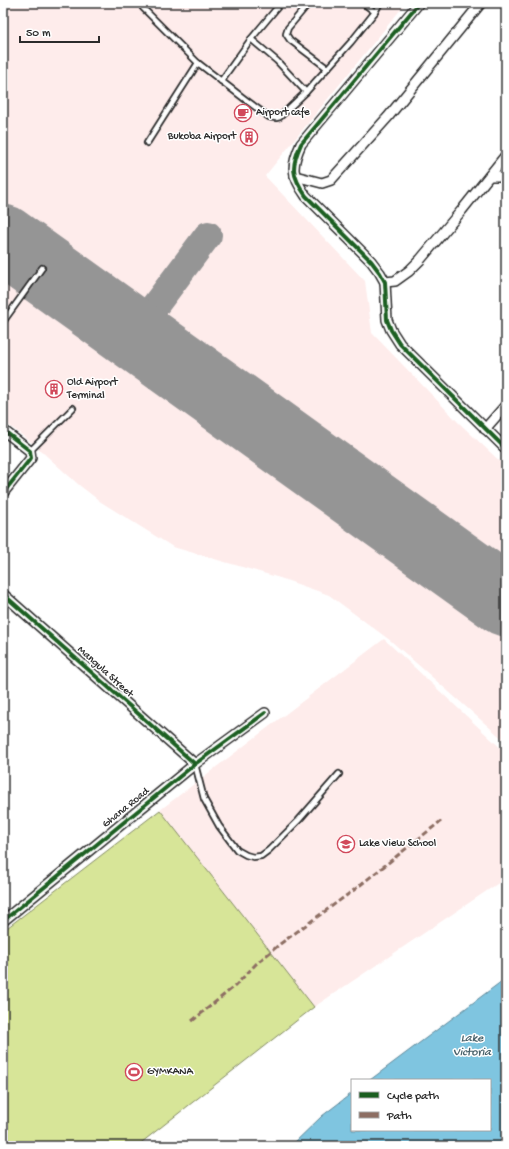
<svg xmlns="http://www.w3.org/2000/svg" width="509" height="1149" font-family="'Gochi Hand',sans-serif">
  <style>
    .built { fill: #feeceb }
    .green { fill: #d7e598; stroke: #818862 }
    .water { fill: #7fc5e0; stroke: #5d8798 }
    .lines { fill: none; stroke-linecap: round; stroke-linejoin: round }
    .taxiway { stroke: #959595; stroke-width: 28 }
    .runway { stroke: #959595; stroke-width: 71 }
    .lane-casing { stroke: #2b2b2b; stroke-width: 8 }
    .street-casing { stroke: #2b2b2b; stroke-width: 12 }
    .lane { stroke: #fff; stroke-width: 4.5 }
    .street { stroke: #fff; stroke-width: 9 }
    .quiet { stroke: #8d6e63; stroke-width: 3; stroke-dasharray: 6 3; stroke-linecap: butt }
    .cycleway-casing { stroke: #fff; stroke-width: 6 }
    .cycleway { stroke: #1b5e20; stroke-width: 4 }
    .labels { text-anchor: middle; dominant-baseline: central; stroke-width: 3; stroke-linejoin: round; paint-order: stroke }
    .poi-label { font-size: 11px; fill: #2b2b2b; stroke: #fff; text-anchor: start }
    .street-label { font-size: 11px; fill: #2b2b2b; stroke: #fff }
    .water-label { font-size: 12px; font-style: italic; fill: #48616a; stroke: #fff }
  </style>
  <rect width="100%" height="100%" fill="#fff"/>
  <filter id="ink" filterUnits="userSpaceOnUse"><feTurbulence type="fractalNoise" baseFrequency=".025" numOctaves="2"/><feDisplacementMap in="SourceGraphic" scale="8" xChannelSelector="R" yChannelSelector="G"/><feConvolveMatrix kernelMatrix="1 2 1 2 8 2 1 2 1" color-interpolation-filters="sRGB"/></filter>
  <g filter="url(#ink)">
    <!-- built -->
    <g class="built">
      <polygon points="3,3 406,3 265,176 365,281 372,333 458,422 506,467 506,742 391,641 329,595 280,578 173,547 101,502 79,485 31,442 3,421"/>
      <polygon points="384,639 506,753 506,878 314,1007 160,810"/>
    </g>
    <!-- green -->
    <polygon class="green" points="160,810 314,1007 137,1146 3,1146 3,931"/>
    <!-- water -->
    <polygon class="water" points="506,978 506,1146 291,1146 322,1116 352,1093 352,1130 490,1130 490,1080 370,1080"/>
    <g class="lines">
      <!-- taxiway -->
      <polyline class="taxiway" points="145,319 208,235"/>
      <!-- runway -->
      <polyline class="runway" points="3,240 506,601"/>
      <defs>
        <g id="lane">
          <polyline points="309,3 288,28 286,34 290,40 327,68"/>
          <polyline points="363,3 375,12"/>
          <polyline points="143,8 198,63 246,100 269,117 276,118 280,117 284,113 306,92 351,42 375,12 380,3"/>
          <polyline points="251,39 277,61 306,92"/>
          <polyline points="221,81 251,39 281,3"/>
          <polyline points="147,143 198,63"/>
          <polyline points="3,322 42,268"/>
          <polyline points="30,451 73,408"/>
          <polyline points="195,764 204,799 219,826 237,850 246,855 253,857 261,856 269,850 298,821 339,774"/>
        </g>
        <g id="street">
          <path d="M419,3L301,144C291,166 291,175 306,196L371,261L380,273L385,282L387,320L391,330L400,344L506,449"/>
          <polyline points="295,176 322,183 331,180 388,117 481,3"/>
          <polyline points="490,176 503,176 506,178"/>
          <polyline points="385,282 395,281 409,271 420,260 462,210 506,155"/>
          <polyline points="485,429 506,405"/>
          <polyline points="3,430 30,451 31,458 3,493"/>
          <polyline points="3,594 195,764"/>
          <polyline points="3,921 195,764 265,713"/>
        </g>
      </defs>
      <!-- lane casing -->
      <use href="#lane" class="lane-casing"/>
      <!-- street casing -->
      <use href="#street" class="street-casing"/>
      <!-- lane -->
      <use href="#lane" class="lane"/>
      <!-- street -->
      <use href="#street" class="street"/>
      <!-- quiet -->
      <polyline class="quiet" points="192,1021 235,986 256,964 280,944 354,890 441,821"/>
      <defs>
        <g id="cycleway">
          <path d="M419,3L301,144C291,166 291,175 306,196L371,261L380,273L385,282L387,320L391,330L400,344L506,449"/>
          <polyline points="3,430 30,451 31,458 3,493"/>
          <polyline points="3,594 195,764"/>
          <polyline points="3,921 195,764 265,713"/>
        </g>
      </defs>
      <!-- cycleway casing -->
      <use href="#cycleway" class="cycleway-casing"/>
      <!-- cycleway -->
      <use href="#cycleway" class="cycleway"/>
    </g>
  </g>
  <!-- icons -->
  <defs>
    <symbol id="cafe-ring" viewBox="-11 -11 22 22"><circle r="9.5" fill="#fff" stroke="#d1495b" stroke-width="1.5"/><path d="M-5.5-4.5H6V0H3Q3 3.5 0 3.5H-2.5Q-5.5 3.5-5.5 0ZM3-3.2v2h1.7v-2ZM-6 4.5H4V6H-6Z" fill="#d1495b"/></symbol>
    <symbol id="building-ring" viewBox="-11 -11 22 22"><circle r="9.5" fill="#fff" stroke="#d1495b" stroke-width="1.5"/><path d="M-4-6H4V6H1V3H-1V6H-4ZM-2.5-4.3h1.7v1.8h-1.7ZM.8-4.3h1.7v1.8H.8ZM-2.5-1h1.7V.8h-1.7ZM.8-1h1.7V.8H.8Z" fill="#d1495b"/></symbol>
    <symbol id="school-ring" viewBox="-11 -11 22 22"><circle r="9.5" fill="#fff" stroke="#d1495b" stroke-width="1.5"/><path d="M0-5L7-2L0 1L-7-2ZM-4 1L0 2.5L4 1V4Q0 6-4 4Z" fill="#d1495b"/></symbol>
    <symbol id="stadium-ring" viewBox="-11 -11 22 22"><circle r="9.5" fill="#fff" stroke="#d1495b" stroke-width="1.5"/><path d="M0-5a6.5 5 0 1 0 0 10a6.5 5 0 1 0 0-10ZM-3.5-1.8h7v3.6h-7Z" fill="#d1495b"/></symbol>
  </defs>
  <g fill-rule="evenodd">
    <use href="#cafe-ring" x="233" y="103" width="20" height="20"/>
    <use href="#building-ring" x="239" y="127" width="20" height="20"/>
    <use href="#building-ring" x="44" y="379" width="20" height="20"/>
    <use href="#school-ring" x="336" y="834" width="20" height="20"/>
    <use href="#stadium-ring" x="124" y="1062" width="20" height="20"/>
  </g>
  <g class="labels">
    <!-- poi labels -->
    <g class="poi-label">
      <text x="256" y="113">Airport cafe</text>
      <text x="236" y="137" text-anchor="end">Bukoba Airport</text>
      <text x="67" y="383">Old Airport<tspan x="67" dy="13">Terminal</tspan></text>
      <text x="359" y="844">Lake View School</text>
      <text x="147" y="1072">GYMKANA</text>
    </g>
    <!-- street labels -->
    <g class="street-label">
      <text transform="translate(105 672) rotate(42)">Mangula Street</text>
      <text transform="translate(126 808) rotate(-39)">Ghana Road</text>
    </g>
    <!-- water labels -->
    <g class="water-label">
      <text x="472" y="1039">Lake<tspan x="472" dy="14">Victoria</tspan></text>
    </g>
  </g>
  <!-- margin -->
  <rect width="509" height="1149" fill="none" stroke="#fff" stroke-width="16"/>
  <rect x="8" y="8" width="493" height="1133" fill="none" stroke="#2b2b2b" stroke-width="1.5" filter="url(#ink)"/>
  <!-- legend -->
  <rect x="351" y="1079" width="140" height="52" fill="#ffffff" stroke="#aaaaaa"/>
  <rect x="359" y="1092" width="20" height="6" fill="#1b5e20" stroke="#aaaaaa"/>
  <text x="387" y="1099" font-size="12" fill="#2b2b2b">Cycle path</text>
  <rect x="359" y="1112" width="20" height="6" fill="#8d6e63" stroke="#aaaaaa"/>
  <text x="387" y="1119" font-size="12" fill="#2b2b2b">Path</text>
  <!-- scale -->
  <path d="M20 36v6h79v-6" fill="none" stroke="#2b2b2b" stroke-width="2"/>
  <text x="26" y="36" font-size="12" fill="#2b2b2b" stroke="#ffffff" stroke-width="3" paint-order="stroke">50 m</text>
</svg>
